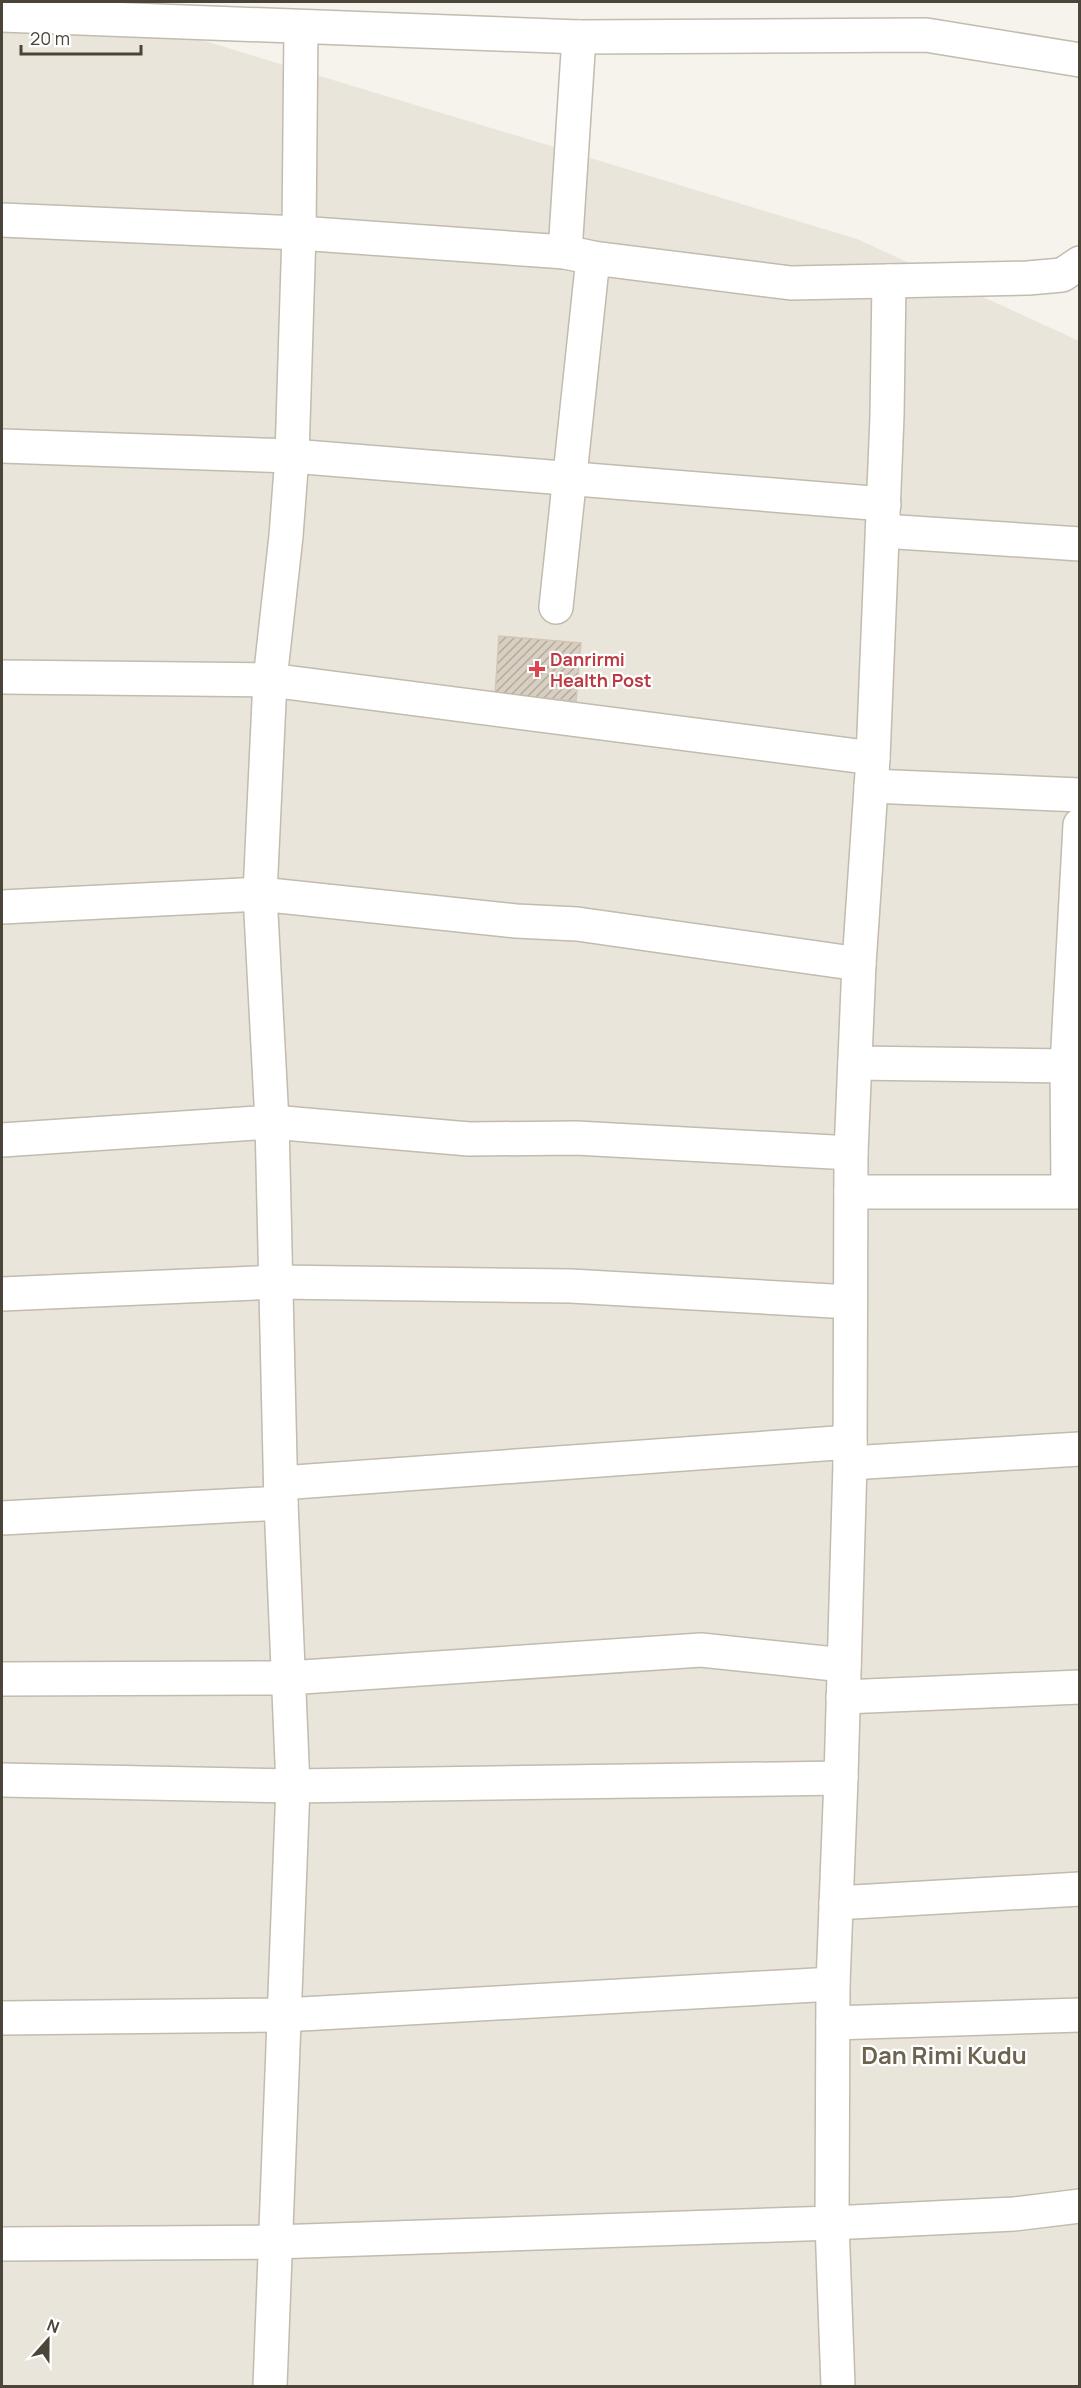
<svg xmlns="http://www.w3.org/2000/svg" width="1081" height="2388" font-family="Manrope,sans-serif">
  <style>
    .residential { fill: #eae5da }
    .building { fill: url(#building-hatch); stroke: #d3c7b4; stroke-width: 1.5 }
    .lines { fill: none; stroke-linecap: round; stroke-linejoin: round }
    .street-casing { stroke: #c2bbae; stroke-width: 36 }
    .street { stroke: #fff; stroke-width: 33 }
    .health-dot { fill: #e0444e; stroke: #fff; stroke-width: 2 }
    .labels { text-anchor: middle; dominant-baseline: central; stroke-width: 4.5; stroke-linejoin: round; paint-order: stroke }
    .health-label { font-size: 18px; font-weight: bold; fill: #be3a42; stroke: #fff; text-anchor: start }
    .district-label { font-size: 24px; font-weight: bold; fill: #6e6250; stroke: #fff }
  </style>
  <defs>
    <pattern id="building-hatch" width="6" height="6" patternUnits="userSpaceOnUse" patternTransform="scale(1.5)"><rect width="6" height="6" fill="#d8cfc1"/><path d="M-1 1l2-2M0 6l6-6M5 7l2-2" fill="none" stroke="#b1aa9e"/></pattern>
  </defs>
  <rect width="100%" height="100%" fill="#f6f3ec"/>
  <!-- residential -->
  <polygon class="residential" points="2,2 76,2 857,239 1079,341 1080,2386 2,2386"/>
  <!-- building -->
  <polygon class="building" points="499,636 581,643 576,701 495,694"/>
  <g class="lines">
    <defs>
      <g id="street">
        <polyline points="2,15 579,37 926,35 1080,60"/>
        <polyline points="2,220 299,233 565,252 593,258 556,607"/>
        <polyline points="565,252 579,37"/>
        <polyline points="593,258 791,283 1028,278 1062,275 1080,263"/>
        <polyline points="2,446 292,456 884,504"/>
        <polyline points="883,531 1080,544"/>
        <polyline points="2,677 270,680 873,758"/>
        <polyline points="871,786 1080,795"/>
        <polyline points="2,907 260,894 516,921 577,924 859,964"/>
        <polyline points="855,1063 1067,1066"/>
        <polyline points="2,1140 272,1122 469,1139 576,1138 851,1153"/>
        <polyline points="1068,1191 1067,1066 1080,825"/>
        <polyline points="851,1192 1080,1192"/>
        <polyline points="2,1294 277,1282 571,1286 850,1302"/>
        <polyline points="850,1463 1080,1449"/>
        <polyline points="281,1483 850,1442"/>
        <polyline points="2,1518 281,1503"/>
        <polyline points="2,1679 288,1678 701,1650 844,1665"/>
        <polyline points="843,1697 1080,1687"/>
        <polyline points="2,1780 293,1786 841,1778"/>
        <polyline points="836,1903 1080,1889"/>
        <polyline points="2,2018 284,2015 833,1984"/>
        <polyline points="833,2023 1080,2015"/>
        <polyline points="2,2244 274,2242 832,2223 1014,2214 1080,2206"/>
        <polyline points="270,2386 293,1786 281,1503 272,1122 260,894 270,680 286,536 292,456 299,233 301,27"/>
        <polyline points="838,2386 832,2223 833,1984 841,1778 850,1463 851,1153 859,964 873,758 887,416 889,281"/>
      </g>
    </defs>
    <!-- street casing -->
    <use href="#street" class="street-casing"/>
    <!-- street -->
    <use href="#street" class="street"/>
  </g>
  <!-- markers -->
  <path class="health-dot" d="M534 660h6v6h6v6h-6v6h-6v-6h-6v-6h6z"/>
  <g class="labels">
    <!-- health labels -->
    <g class="health-label">
      <text x="550" y="659">Danrirmi<tspan x="550" dy="21">Health Post</tspan></text>
    </g>
    <!-- district labels -->
    <g class="district-label">
      <text x="944" y="2054">Dan Rimi Kudu</text>
    </g>
  </g>
  <!-- border -->
  <rect width="1081" height="2388" fill="none" stroke="#4b4439" stroke-width="6"/>
  <!-- north arrow -->
  <g transform="translate(48 2340) rotate(21)" stroke="#ffffff" stroke-width="4.5" paint-order="stroke">
  <path d="M0-4.5L10 22L0 15L-10 22Z" fill="#4b4439"/>
  <text y="-9" font-size="16" font-weight="bold" text-anchor="middle" fill="#4b4439">N</text>
  </g>
  <!-- scale -->
  <path d="M21 45v9h120v-9" fill="none" stroke="#4b4439" stroke-width="3"/>
  <text x="30" y="45" font-size="18" fill="#4b4439" stroke="#ffffff" stroke-width="4.5" paint-order="stroke">20 m</text>
</svg>
